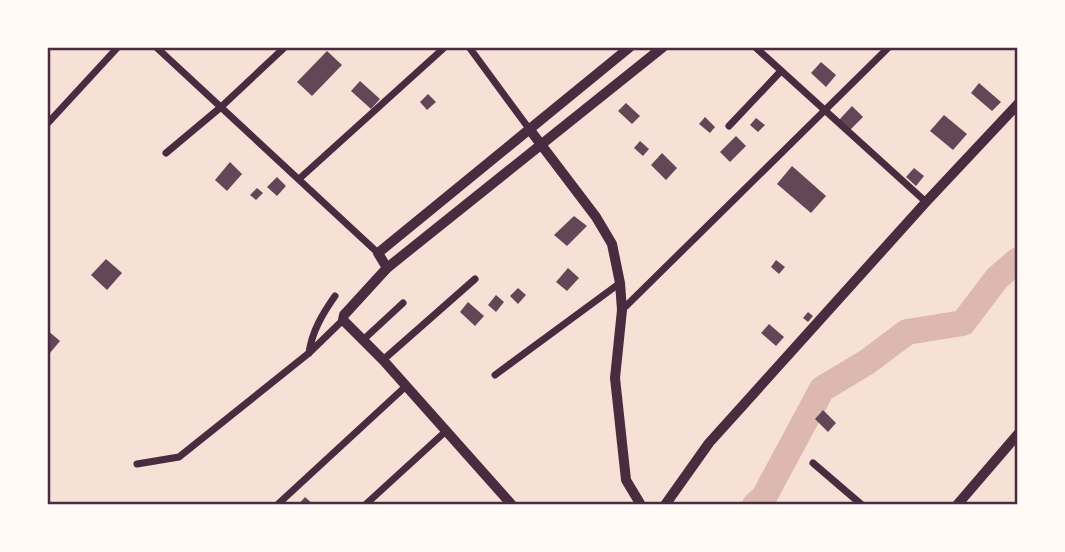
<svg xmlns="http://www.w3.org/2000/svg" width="1065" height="552" font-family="'Alegreya Sans',sans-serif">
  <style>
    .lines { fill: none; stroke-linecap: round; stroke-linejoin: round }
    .river { stroke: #dcb8b0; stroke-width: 26 }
    .building { fill: #644757 }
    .minor { stroke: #4a2c40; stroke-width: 7 }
    .tertiary { stroke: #4a2c40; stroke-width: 10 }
    .secondary { stroke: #4a2c40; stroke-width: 10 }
    .neatline { fill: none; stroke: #4a2c40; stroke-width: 2.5 }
  </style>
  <rect width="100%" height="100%" fill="#f7e1d7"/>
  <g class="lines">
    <!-- river -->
    <polyline class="river" points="755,505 764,497 822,389 867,362 907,332 963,323 997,278 1018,260"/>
  </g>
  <!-- building -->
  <g class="building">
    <polygon points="327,51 342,65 312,96 297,82"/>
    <polygon points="821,62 836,75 826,87 811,73"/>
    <polygon points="360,81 380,99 371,109 351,91"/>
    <polygon points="979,83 1001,102 992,111 971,93"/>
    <polygon points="428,94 436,102 427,110 420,102"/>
    <polygon points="626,103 640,116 632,124 618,111"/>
    <polygon points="852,106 863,117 850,130 839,120"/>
    <polygon points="944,115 967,134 953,150 930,131"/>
    <polygon points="705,117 715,127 710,133 699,124"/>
    <polygon points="756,118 765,125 758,132 750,125"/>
    <polygon points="736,136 746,146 730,162 720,152"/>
    <polygon points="640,141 649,149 643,156 634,148"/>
    <polygon points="662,153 677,168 666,180 651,165"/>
    <polygon points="230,162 242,174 227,191 215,180"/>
    <polygon points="792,166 826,196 811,213 777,184"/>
    <polygon points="914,168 924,176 916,186 906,177"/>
    <polygon points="277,177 286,186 277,196 267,187"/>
    <polygon points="257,188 263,193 256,200 250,195"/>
    <polygon points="574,216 587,226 567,246 554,235"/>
    <polygon points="106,259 122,273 107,290 91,275"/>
    <polygon points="776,260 785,267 779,274 771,267"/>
    <polygon points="568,268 579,278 567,291 556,282"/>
    <polygon points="518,288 526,295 518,304 510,296"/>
    <polygon points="496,295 504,302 496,312 488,305"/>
    <polygon points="468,302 484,316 475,326 460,312"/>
    <polygon points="808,312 813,316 808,322 803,318"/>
    <polygon points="769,324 784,337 776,346 761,333"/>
    <polygon points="47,330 60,341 50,353 47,350"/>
    <polygon points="823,410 836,423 828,432 815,419"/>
    <polygon points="305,497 314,505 298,505"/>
  </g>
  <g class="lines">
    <!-- minor -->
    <g class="minor">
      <polyline points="156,47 378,253"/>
      <polyline points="469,47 530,130"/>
      <polyline points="755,47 926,202"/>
      <polyline points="47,124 118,47"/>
      <polyline points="729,126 781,71"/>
      <polyline points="166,153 221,107 285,47"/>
      <polyline points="299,179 445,47"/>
      <polyline points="622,310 889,47"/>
      <polyline points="363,340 403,303"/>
      <path d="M309,353C312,331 323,313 335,296"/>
      <polyline points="383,360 475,279"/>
      <polyline points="495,375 620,283"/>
      <polyline points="813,463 862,505"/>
      <polyline points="137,464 179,457 309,353 343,320"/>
      <polyline points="277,505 405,387"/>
      <polyline points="365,505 446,431"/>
    </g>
    <!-- tertiary -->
    <polyline class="tertiary" points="957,505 1018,434"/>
    <!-- secondary -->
    <g class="secondary">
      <polyline points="530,130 596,217 612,244 620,283 622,310 615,378 626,480 641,505"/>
      <polyline points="387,268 378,253 630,47"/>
      <polyline points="512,505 383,360 343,320 344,315 387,268 663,47"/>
      <polyline points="665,505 709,443 926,202 1018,104"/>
    </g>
  </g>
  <!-- border -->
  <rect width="1065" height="552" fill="none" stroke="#fffaf5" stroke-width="98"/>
  <rect x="49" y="49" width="967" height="454" class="neatline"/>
</svg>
